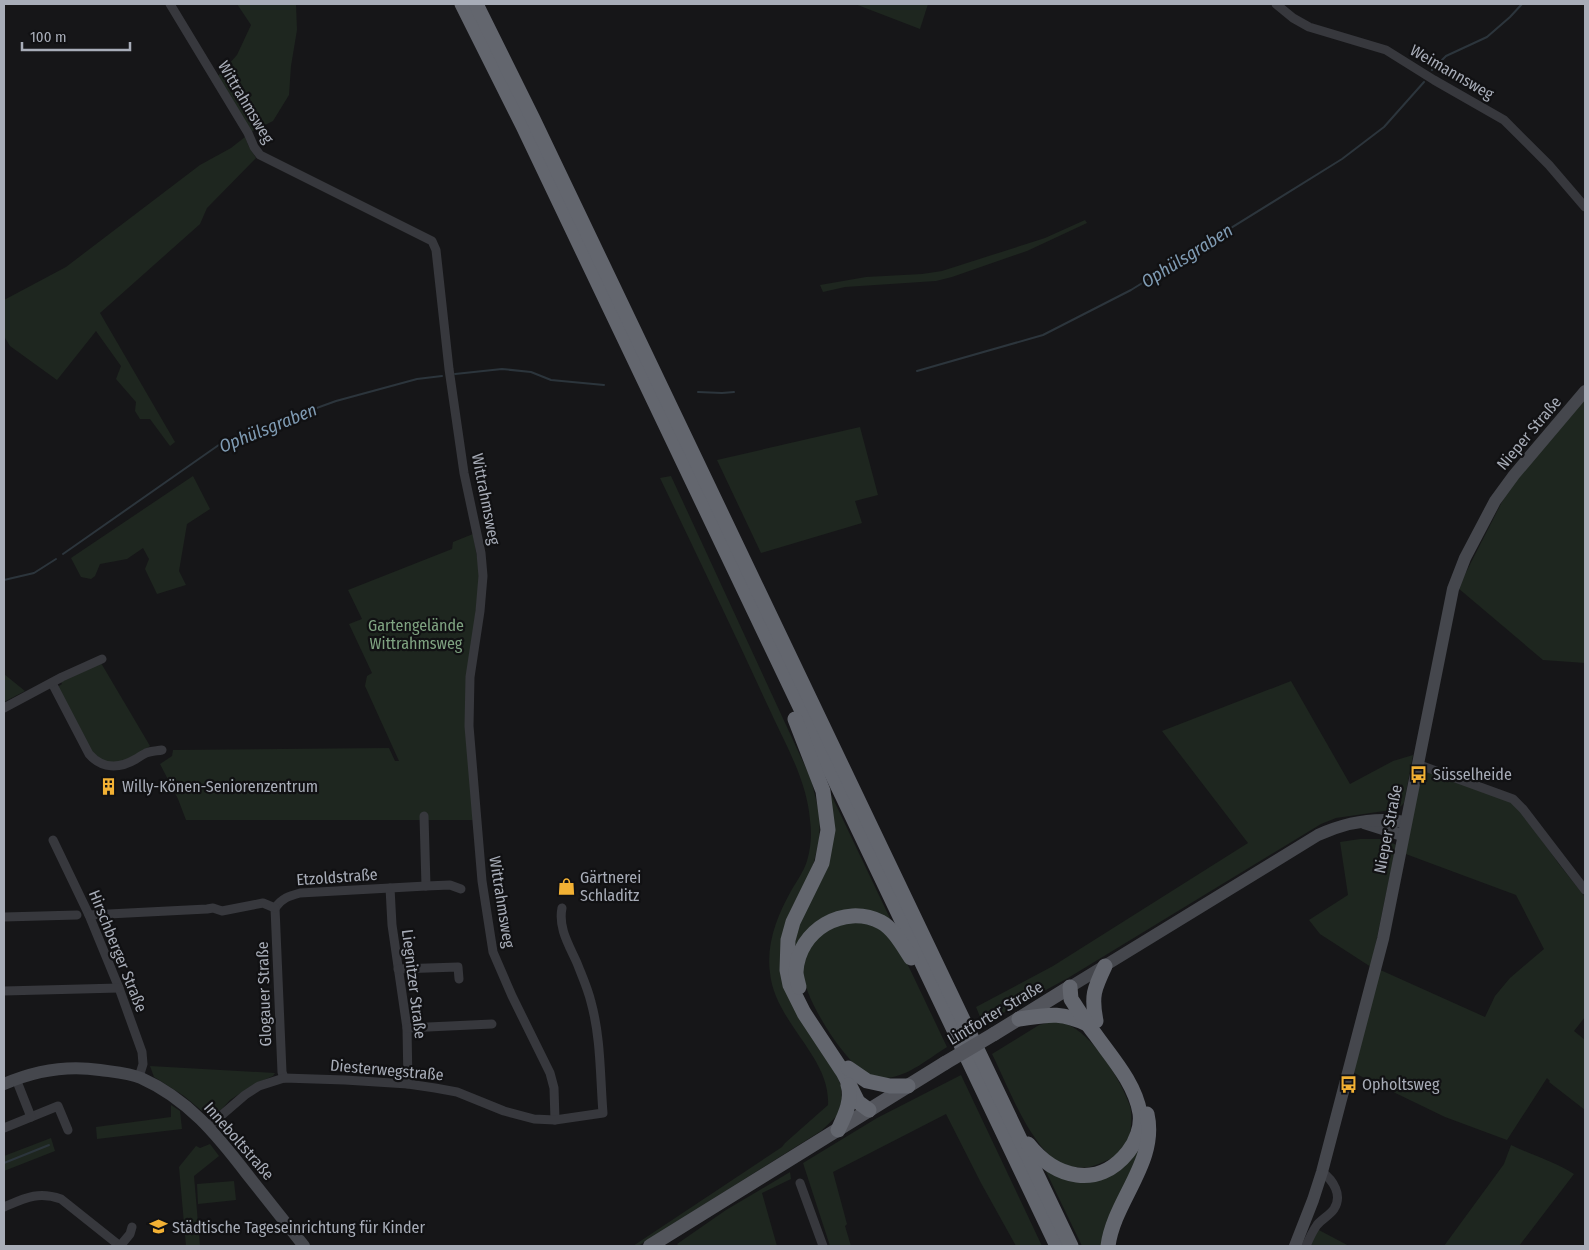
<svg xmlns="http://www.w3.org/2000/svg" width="1589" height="1250" font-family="'Fira Sans Condensed',sans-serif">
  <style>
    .green { fill: #1e261f }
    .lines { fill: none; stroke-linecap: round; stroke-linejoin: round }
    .stream { stroke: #2c353c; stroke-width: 2 }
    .street { stroke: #37383d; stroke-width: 9 }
    .secondary { stroke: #45474d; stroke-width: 12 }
    .primary { stroke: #53555c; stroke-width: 14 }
    .highway { stroke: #63666e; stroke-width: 15 }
    .primary-bridge { stroke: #53555c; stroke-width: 14 }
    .labels { text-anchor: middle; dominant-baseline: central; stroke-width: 4.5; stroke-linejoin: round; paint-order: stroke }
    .street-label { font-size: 16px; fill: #a8adb8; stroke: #111113 }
    .park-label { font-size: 16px; fill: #7fa381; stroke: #111113 }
    .poi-label { font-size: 16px; fill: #a8adb8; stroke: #111113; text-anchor: start }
    .water-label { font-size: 18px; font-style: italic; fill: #7f9bb3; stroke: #111113 }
  </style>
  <rect width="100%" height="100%" fill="#161618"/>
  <!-- green -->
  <g class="green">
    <polygon points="237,4 296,4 297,30 291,66 289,95 273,121 251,132 217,77 237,55 251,25"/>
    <polygon points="855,4 928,4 920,29"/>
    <polygon points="245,137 249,147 256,158 207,208 200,224 100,313 175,442 170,446 150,419 140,419 135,411 136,402 116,379 121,366 96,331 57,380 10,346 4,336 4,300 66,267 200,165 231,148"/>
    <polygon points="1085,220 1087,223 1027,251 952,277 936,281 845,287 823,292 820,285 866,277 922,274 942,271 1045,238"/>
    <polygon points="1585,397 1585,663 1543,660 1458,588 1509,488"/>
    <polygon points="860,427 878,495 855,501 862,523 761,553 717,460"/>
    <polygon points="193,476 210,509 187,524 179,571 186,585 157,594 145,569 149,559 143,548 127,559 100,564 95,576 91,579 81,577 71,558"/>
    <path d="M671,476L811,779L820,816L819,841L814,862L781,947V971L838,1078L841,1086L842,1101L838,1115L821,1131L638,1246H633L782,1147L785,1143L828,1105C831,1057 775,1023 770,973C766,944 777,916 791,891C796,882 804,871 807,861C811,848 812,833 810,820C807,779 783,740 767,704C732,628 696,553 660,478Z"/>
    <polygon points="473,534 479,569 479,584 468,676 473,820 186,820 178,799 160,764 172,756 173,750 389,748 395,761 399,761 365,686 367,676 372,673 349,624 362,619 348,590 452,549 453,542"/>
    <polygon points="101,663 150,746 135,756 114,764 104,762 92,752 58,689 59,686 62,684 61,682"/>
    <polygon points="4,674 25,691 4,702"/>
    <polygon points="1291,681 1350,784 1393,761 1413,755 1404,803 1398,809 1336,818 1321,824 1068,978 983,1024 976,1007 1053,966 1248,843 1162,731"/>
    <polygon points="1421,770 1507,799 1520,810 1559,864 1585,897 1585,1017 1574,1031 1585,1040 1585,1110 1549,1082 1550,1081 1547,1078 1507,1140 1445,1117 1352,1072 1376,968 1485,1017 1495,996 1510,978 1544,949 1516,895 1403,853"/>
    <polygon points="827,786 896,931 883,920 825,918 792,984 790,941 819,878"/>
    <polygon points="1360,839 1385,839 1396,845 1371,967 1320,934 1309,920 1348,895 1340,842"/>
    <path d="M862,922L878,928L892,939L906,961L947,1047C929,1058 909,1076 887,1078C880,1078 871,1076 865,1072C843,1060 805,999 803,974C801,955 813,937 829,927C835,923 854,923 862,922Z"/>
    <path d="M1051,1022C1055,1022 1061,1022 1066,1024C1092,1033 1121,1080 1130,1106C1133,1116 1131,1138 1125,1147C1118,1157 1104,1162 1093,1166C1080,1170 1060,1166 1050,1156C1024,1131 1008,1086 992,1054L1039,1025Z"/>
    <polygon points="150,1066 275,1073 273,1076 253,1085 230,1100 219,1112 210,1114 202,1111 184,1096 159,1080 154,1077"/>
    <polygon points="961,1075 1042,1246 1016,1246 981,1183 946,1114 833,1172 847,1224 845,1226 851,1246 830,1246 803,1163 877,1118"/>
    <polygon points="171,1105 180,1111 182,1129 97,1139 96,1127 171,1117"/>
    <polygon points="1146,1135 1104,1246 1082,1246 1041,1161 1086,1179"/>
    <polygon points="51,1138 55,1151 4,1171 4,1156"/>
    <polygon points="210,1144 219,1156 194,1176 200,1246 186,1246 179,1167 196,1146 200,1148"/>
    <path d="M1511,1145C1532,1155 1555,1162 1574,1174L1519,1246H1444L1504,1164Z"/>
    <polygon points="790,1172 791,1179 762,1193 777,1246 679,1246 677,1244 726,1210"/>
    <polygon points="234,1181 236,1200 198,1204 197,1184"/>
    <polygon points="1317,1229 1349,1246 1310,1246"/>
  </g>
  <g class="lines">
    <!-- stream -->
    <g class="stream">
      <polyline points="1432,70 1446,56 1487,37 1510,17 1522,4"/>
      <polyline points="917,371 1043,335 1131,290 1342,159 1384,127 1424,82"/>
      <polyline points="455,374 502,369 531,372 551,380 604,385"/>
      <polyline points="698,392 722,393 734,392"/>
      <polyline points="63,554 223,442 336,401 417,379 442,376"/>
      <polyline points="4,580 34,573 56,559"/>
      <polyline points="4,1163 49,1145"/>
    </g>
    <!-- street -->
    <g class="street">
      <polyline points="170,4 248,133 254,147 260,155 432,241 436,250 449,369 464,473 481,553 483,576 480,611 470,677 469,726 482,881 493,952 512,996 550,1073 554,1088 555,1120"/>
      <polyline points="1276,4 1293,18 1309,27 1386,50 1434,80 1504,120 1549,165 1585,207"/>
      <path d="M52,683L89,754C102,769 119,769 136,759C139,757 142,755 146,753C151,751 157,751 162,750"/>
      <polyline points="4,708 62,677 102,659"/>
      <polyline points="1417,764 1513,799 1523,809 1585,890"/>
      <polyline points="424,816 426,886"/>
      <polyline points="53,840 89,915 119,988 142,1052 143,1064 139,1077"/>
      <polyline points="390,888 392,925 407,1028 408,1084"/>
      <path d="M275,908C282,898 289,896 300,893L426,886L450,885L461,889"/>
      <polyline points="275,908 282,1072 284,1078"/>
      <polyline points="89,915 207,909 213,908 222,911 263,903 275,908"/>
      <polyline points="4,917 77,915"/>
      <polyline points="398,969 458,967 459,979"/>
      <polyline points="4,991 119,988"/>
      <polyline points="407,1028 492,1024"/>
      <polyline points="31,1117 58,1106 68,1130"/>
      <path d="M209,1126L245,1095L259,1086L284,1078L345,1080L408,1084L435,1088L457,1092L504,1111L534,1119L555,1120L603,1113C600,1076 601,1038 591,1002C588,989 582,976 577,963C569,945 558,928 562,908"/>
      <polyline points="4,1128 31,1117 16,1079"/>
      <polyline points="800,1183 823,1246"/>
      <path d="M4,1207C25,1198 38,1191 61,1199L120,1246"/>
      <polyline points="120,1246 130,1234 132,1227"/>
      <path d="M1306,1246C1309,1239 1312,1232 1317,1225C1322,1219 1330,1215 1334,1209C1343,1195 1333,1180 1322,1172"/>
    </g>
    <!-- secondary -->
    <g class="secondary">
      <polyline points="1364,823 1402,835"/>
      <path d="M1070,987L1318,835C1345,823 1376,817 1405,822"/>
      <path d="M4,1084C34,1071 67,1065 100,1070C114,1072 129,1073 141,1078C188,1099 217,1135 247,1174C266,1198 285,1222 304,1246"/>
      <polyline points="1295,1246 1313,1200 1322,1172 1383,939 1453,589 1465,558 1495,501 1514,475 1585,391"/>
    </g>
    <!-- primary -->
    <g class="primary">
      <polyline points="994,1034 1070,987"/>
      <polyline points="650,1246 945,1063"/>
    </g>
    <!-- highway -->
    <g class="highway">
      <polyline points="462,4 523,126 1057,1246"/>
      <polyline points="476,4 533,119 1071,1246"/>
      <polyline points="795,719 823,791 828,830 822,863 793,922 788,940 787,970 790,985 804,1013 843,1072 858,1102 869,1110"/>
      <path d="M799,987C798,982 796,976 796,972C798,930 844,903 881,922C894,929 903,946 911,958"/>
      <path d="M1019,1019C1047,1015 1060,1011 1087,1024"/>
      <path d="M1096,1021C1091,996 1094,989 1105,966"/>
      <polyline points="848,1068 867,1081 890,1086 908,1086"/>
      <path d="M838,1130C844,1117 853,1100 848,1085"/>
      <path d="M1028,1144C1055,1178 1098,1190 1128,1152C1136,1142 1142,1126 1140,1113C1135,1083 1112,1058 1095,1034C1086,1023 1079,1011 1071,999L1070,987"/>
      <path d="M1108,1246C1114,1200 1158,1162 1147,1114"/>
    </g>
    <!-- primary-bridge -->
    <polyline class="primary-bridge" points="945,1063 994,1034"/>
  </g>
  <!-- icons -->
  <defs>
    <symbol id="bus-bare" viewBox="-9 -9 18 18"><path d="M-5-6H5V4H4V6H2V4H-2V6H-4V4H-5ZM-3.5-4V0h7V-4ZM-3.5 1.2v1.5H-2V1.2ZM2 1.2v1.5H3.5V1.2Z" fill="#f2b134" stroke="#111113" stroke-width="2.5" paint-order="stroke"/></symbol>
    <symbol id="building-bare" viewBox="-9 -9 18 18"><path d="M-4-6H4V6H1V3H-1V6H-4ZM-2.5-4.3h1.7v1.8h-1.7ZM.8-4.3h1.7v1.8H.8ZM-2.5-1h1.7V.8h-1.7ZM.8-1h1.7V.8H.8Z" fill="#f2b134" stroke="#111113" stroke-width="2.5" paint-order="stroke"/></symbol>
    <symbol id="shop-bare" viewBox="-9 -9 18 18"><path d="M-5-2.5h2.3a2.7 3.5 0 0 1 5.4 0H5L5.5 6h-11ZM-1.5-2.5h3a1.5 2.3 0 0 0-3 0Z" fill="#f2b134" stroke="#111113" stroke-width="2.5" paint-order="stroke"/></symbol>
    <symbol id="school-bare" viewBox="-9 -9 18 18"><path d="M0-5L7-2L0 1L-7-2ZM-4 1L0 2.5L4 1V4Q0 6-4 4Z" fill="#f2b134" stroke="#111113" stroke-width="2.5" paint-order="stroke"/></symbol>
  </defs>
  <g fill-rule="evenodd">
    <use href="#bus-bare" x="1406" y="762" width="25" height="25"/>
    <use href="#building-bare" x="96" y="774" width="25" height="25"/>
    <use href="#shop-bare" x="554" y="874" width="25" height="25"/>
    <use href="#bus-bare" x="1336" y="1072" width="25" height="25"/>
    <use href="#school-bare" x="146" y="1214" width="25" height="25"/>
  </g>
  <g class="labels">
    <!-- street labels -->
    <g class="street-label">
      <text transform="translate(1452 72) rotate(30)">Weimannsweg</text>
      <text transform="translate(246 102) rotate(59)">Wittrahmsweg</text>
      <text transform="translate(1529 433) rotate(-50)">Nieper Straße</text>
      <text transform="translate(486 499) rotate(79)">Wittrahmsweg</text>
      <text transform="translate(1388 829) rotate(-79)">Nieper Straße</text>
      <text transform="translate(337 877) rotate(-4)">Etzoldstraße</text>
      <text transform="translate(502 902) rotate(81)">Wittrahmsweg</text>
      <text transform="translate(118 951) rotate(68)">Hirschberger Straße</text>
      <text transform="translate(414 984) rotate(83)">Liegnitzer Straße</text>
      <text transform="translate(264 994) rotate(-92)">Glogauer Straße</text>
      <text transform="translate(995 1013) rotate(-31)">Lintforter Straße</text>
      <text transform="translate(387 1070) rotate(5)">Diesterwegstraße</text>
      <text transform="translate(239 1141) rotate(49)">Inneboltstraße</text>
    </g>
    <!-- park labels -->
    <g class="park-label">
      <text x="416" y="625">Gartengelände<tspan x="416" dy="18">Wittrahmsweg</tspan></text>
    </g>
    <!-- poi labels -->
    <g class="poi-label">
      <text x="1433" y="774">Süsselheide</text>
      <text x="122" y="786">Willy-Könen-Seniorenzentrum</text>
      <text x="580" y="877">Gärtnerei<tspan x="580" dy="18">Schladitz</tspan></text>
      <text x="1362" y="1084">Opholtsweg</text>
      <text x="172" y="1227">Städtische Tageseinrichtung für Kinder</text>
    </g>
    <!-- water labels -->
    <g class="water-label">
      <text transform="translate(1187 256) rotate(-32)">Ophülsgraben</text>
      <text transform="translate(268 428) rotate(-22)">Ophülsgraben</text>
    </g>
  </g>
  <!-- border -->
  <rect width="1589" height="1250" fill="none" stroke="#a8adb8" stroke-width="10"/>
  <!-- scale -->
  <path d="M22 42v8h108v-8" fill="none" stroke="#a8adb8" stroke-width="2.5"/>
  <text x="30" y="42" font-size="15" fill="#a8adb8" stroke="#111113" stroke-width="4" paint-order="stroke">100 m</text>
</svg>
